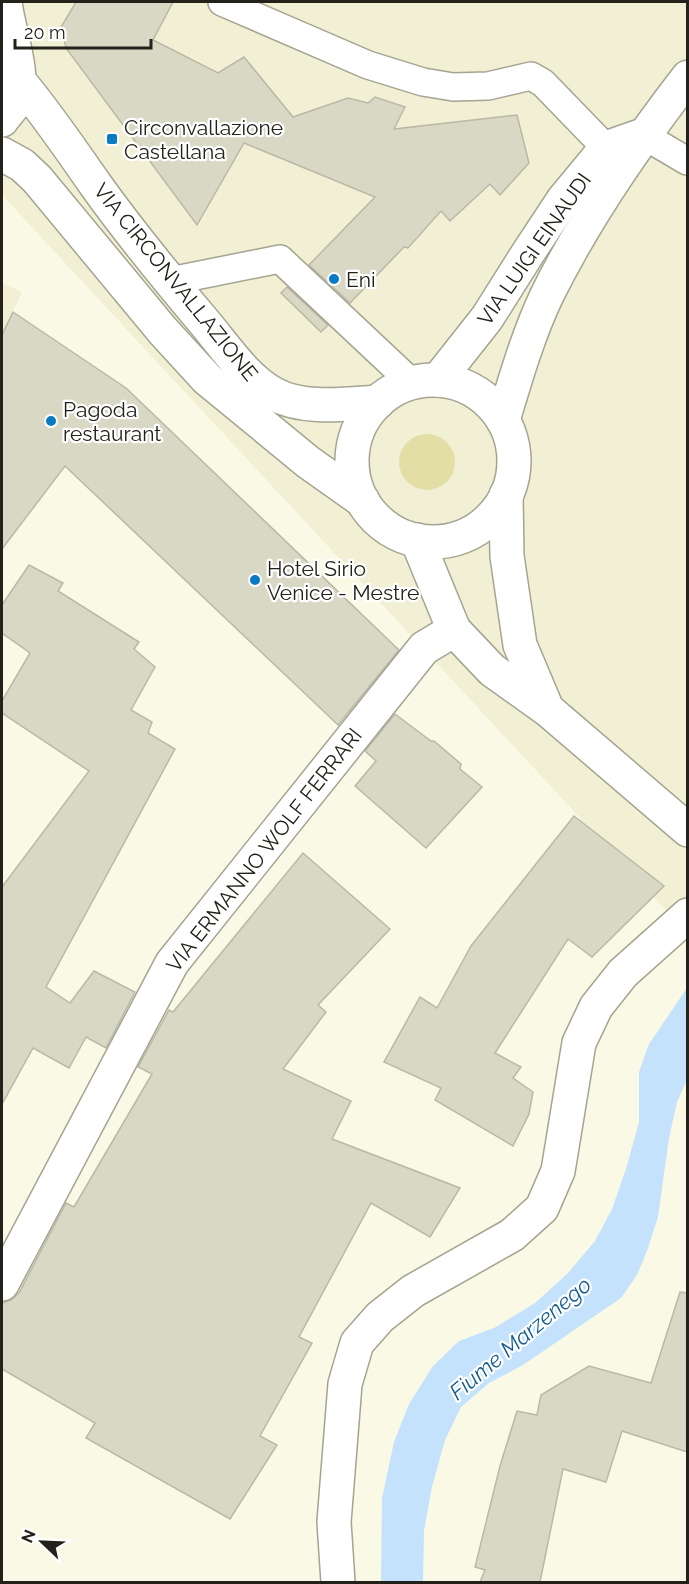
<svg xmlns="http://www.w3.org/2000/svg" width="689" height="1584" font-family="Raleway,sans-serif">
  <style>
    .built { fill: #f1efd4 }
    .green { fill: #e3dea5 }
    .water { fill: #c5e2fd }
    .building { fill: #d9d8c5; stroke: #bab8a6; stroke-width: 1.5 }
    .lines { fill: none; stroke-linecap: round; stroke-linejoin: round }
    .service-casing { stroke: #a5a491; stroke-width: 30 }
    .minor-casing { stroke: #a5a491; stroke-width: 36 }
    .tertiary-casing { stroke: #a5a491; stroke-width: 36 }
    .service { stroke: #fff; stroke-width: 27 }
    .minor { stroke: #fff; stroke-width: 33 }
    .tertiary { stroke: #fff; stroke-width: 33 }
    .poi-dot { fill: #087bc4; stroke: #fff; stroke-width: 2 }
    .labels { text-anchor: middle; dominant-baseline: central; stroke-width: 4.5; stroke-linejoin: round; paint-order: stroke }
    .poi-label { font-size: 21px; fill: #22211a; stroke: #fff; text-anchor: start }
    .street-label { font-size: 21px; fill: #22211a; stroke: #fff }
    .water-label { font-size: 22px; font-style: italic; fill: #115a8f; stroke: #fff }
  </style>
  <rect width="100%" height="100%" fill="#faf9e5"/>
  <!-- built -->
  <g class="built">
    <polygon points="2,2 687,2 687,933 2,195"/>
    <polygon points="2,283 22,292 2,335"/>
  </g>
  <!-- green -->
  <circle class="green" cx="427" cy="462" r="28"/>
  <!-- water -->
  <polygon class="water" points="687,988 687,1080 677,1102 669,1138 658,1217 647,1251 637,1275 621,1298 523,1365 489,1383 461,1407 445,1440 432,1487 424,1531 423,1582 381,1582 382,1498 394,1442 409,1404 433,1366 459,1341 494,1328 535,1303 568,1273 595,1241 612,1209 626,1169 639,1122 639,1072 649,1044"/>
  <!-- building -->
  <g class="building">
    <polygon points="76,2 173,2 153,40 218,73 244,57 293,117 348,98 368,103 375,97 405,107 394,129 517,115 529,163 500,195 490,184 450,221 441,211 408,248 404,247 350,303 309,265 375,197 244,143 197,225 66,48 61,27"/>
    <polygon points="287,287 328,325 321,332 281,293"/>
    <polygon points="13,312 126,388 399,650 338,725 65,466 2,549 2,335"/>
    <polygon points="29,565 63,583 58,591 139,642 134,649 155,667 131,710 152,722 148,733 175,749 46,987 70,1003 94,971 135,992 106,1048 86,1037 69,1068 33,1048 2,1104 2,887 89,771 2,713 2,701 30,653 2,633 2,605"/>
    <polygon points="395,714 431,741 434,741 461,764 460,769 482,787 426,848 355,786 376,761 365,751"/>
    <polygon points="574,816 664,886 592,957 568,939 495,1053 521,1067 513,1078 533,1092 529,1114 513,1146 435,1100 441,1088 384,1062 420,997 437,1008 471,946"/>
    <polygon points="303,853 390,929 318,1005 326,1012 283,1069 351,1101 332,1139 460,1188 430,1237 371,1203 299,1337 312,1343 260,1436 277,1445 230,1519 86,1438 95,1423 2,1369 2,1303 11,1300 19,1293 66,1203 74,1207 152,1074 138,1067 169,1010 173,1012"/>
    <polygon points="680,1292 687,1293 687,1452 622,1431 606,1482 563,1469 540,1582 480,1582 485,1570 475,1567 500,1466 517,1411 537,1415 541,1395 589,1366 651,1383"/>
  </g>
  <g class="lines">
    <defs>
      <g id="service">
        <polyline points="222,2 368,65 423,82 453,87 488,86 531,76 543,83 606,148"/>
        <polyline points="643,135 687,161"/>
        <polyline points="170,281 280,259 412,383"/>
      </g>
      <g id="minor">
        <polyline points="438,380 487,318 528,253 563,200 606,148 643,135"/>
        <path d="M503,420C516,377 528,335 547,295C584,220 637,143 688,77"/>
        <polyline points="2,1284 172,963 424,648 454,630"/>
        <polyline points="338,1582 334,1522 345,1384 357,1343 380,1317 413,1291 512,1235 542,1208 558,1171 579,1043 596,1007 623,973 688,915"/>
      </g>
      <g id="tertiary">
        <path d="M20,82C47,114 71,150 95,184C129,232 167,278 205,323C226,348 246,379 274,394C303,410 346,404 378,402"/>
        <path d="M2,120C6,114 13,107 16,101C26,75 8,30 5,2"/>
        <polyline points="2,154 22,165 37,179 163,331 207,379 308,462 363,501"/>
        <circle cx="433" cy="461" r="81"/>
        <polyline points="506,495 507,556 520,645 547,709"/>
        <polyline points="417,540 454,630 492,670 548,710 688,830"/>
      </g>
    </defs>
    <!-- service casing -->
    <use href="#service" class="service-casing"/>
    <!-- minor casing -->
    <use href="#minor" class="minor-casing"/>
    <!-- tertiary casing -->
    <use href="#tertiary" class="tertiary-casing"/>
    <!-- service -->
    <use href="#service" class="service"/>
    <!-- minor -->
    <use href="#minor" class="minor"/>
    <!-- tertiary -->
    <use href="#tertiary" class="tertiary"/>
  </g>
  <!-- markers -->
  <g class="poi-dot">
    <rect x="106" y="133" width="12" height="12" rx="3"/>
    <circle cx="334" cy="279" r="6"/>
    <circle cx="51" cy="421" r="6"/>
    <circle cx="255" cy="580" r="6"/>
  </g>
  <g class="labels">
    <!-- poi labels -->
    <g class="poi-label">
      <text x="124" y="127">Circonvallazione<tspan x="124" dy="24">Castellana</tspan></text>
      <text x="346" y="279">Eni</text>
      <text x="63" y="409">Pagoda<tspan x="63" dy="24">restaurant</tspan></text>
      <text x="267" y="568">Hotel Sirio<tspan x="267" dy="24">Venice - Mestre</tspan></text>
    </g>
    <!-- street labels -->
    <g class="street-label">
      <text transform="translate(534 249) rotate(-55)">VIA LUIGI EINAUDI</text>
      <text transform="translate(176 282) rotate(51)">VIA CIRCONVALLAZIONE</text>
      <text transform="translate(264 850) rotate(-52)">VIA ERMANNO WOLF FERRARI</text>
    </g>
    <!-- water labels -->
    <g class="water-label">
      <text transform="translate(520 1338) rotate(-40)">Fiume Marzenego</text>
    </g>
  </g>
  <!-- border -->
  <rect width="689" height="1584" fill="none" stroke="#22211a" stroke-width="6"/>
  <!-- north arrow -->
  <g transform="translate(42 1542) rotate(293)" stroke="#ffffff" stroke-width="4.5" paint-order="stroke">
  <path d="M0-4.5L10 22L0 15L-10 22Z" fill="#22211a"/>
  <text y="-9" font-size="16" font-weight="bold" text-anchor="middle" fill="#22211a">N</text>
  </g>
  <!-- scale -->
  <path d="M15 39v9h136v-9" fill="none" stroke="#22211a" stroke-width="3"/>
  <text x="24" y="39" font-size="18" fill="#22211a" stroke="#ffffff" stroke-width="4.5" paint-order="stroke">20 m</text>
</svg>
